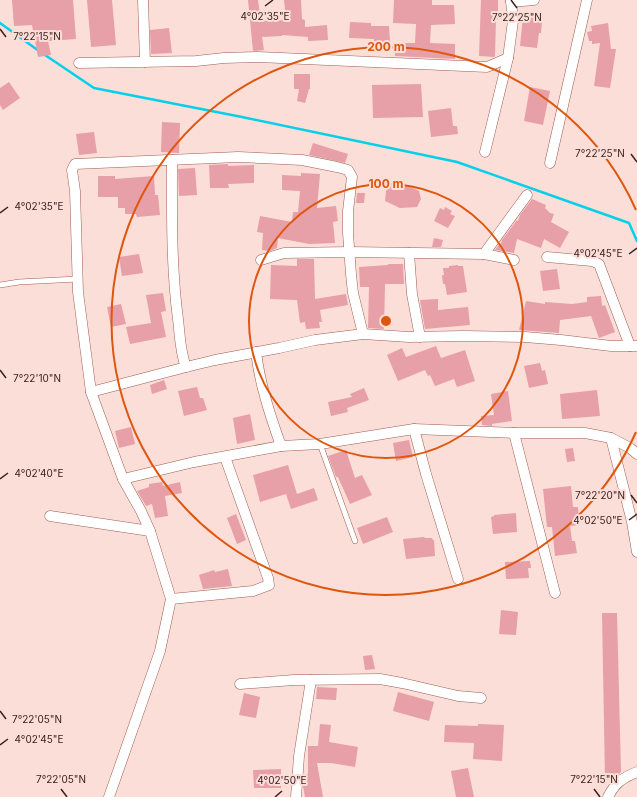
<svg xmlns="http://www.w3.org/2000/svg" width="637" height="797" font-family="Inter,sans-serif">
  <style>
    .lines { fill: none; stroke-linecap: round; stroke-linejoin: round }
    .stream { stroke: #06cfea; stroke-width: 2.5 }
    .building { fill: #e79fa8 }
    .lane-casing { stroke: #9e5e52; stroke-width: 6 }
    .street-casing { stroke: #9e5e52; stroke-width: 11 }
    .lane { stroke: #fff; stroke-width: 5 }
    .street { stroke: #fff; stroke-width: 10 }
    .ticks { fill: none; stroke: #3b201b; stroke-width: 1.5 }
    .ring { fill: none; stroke: #df560d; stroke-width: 2 }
    .ticks-label { font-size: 10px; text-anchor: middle; fill: #3b201b; stroke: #fcded8; stroke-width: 4; stroke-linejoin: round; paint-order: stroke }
    .centre { fill: #df560d; stroke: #fcded8; stroke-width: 2 }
    .ring-label { font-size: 12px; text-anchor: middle; font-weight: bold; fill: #df560d; stroke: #fcded8; stroke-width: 4; stroke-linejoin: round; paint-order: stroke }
  </style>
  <rect width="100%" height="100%" fill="#fcded8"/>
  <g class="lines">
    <!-- stream -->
    <g class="stream">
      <polyline points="0,23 39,51"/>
      <polyline points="45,55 94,88 242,117 457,162 629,223 637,241"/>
    </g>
  </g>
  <!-- building -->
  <g class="building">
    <polygon points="12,0 73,0 76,39 48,41 51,55 38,57 32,25 14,26"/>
    <polygon points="87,0 112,0 116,45 91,47"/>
    <polygon points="248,0 258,0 261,21 286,20 284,0 301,0 302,19 305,20 305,27 327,25 328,40 308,41 308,37 282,35 282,36 262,37 264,50 253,51"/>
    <polygon points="394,0 432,0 432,5 454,5 455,24 431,25 430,43 455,44 455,59 395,56 395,43 415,43 416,24 393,23"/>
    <polygon points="481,0 498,0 498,19 496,19 495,56 494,57 479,56"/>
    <polygon points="523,17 540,18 540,20 542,20 541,33 539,33 537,48 520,46"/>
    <polygon points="350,22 371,23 371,26 389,26 390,42 374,43 374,39 349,38"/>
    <polygon points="608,23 611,49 616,49 610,88 594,86 600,43 592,44 592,41 589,41 587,32 592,31 591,26"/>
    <polygon points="169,28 172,53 151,54 150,30"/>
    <polygon points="294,74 310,74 310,89 309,89 305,103 297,101 299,89 294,89"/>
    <polygon points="9,82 20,98 3,110 0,105 0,88"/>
    <polygon points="421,84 423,117 373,118 372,85"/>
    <polygon points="530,87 550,91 543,125 524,121"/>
    <polygon points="451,108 453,126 457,126 458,134 431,137 428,111"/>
    <polygon points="162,122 180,123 179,153 161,152"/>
    <polygon points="94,132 97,153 79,155 76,134"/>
    <polygon points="313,143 348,154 345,163 309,155"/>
    <polygon points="228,164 228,166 254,165 254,183 228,184 229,188 210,188 209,165"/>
    <polygon points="195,168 197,195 179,196 178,169"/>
    <polygon points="301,173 320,174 317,208 336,206 338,221 333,222 335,243 309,244 278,238 277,248 270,251 262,250 263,233 257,232 260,216 292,222 293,212 298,212 300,191 282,190 282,175 301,176"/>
    <polygon points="98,176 115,176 115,179 154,176 155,195 158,195 160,215 137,217 136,214 125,214 125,208 118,208 118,197 98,197"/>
    <polygon points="390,184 404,184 419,191 421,199 417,207 400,208 385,201 386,191"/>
    <polygon points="357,193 365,193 364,203 356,203"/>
    <polygon points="532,199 546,205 545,208 550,213 554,214 551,222 569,232 560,248 544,239 541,248 517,239 514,253 495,250 500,243 501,244 502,240 517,220 518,221 520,215"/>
    <polygon points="445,207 452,211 450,214 455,216 448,228 434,221 440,208 444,210"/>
    <polygon points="434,238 443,240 441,247 432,247"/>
    <polygon points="139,254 143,273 122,276 119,257"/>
    <polygon points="297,259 314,259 315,299 346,294 348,305 320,310 322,322 319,322 320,328 306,329 305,322 300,323 297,300 270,299 271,265 297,266"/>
    <polygon points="388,264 403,264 404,284 385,284 384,329 368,328 369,287 360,287 359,267 388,265"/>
    <polygon points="458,265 458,266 463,266 467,292 447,295 445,284 443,284 442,275 444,275 443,268 449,268 449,266"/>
    <polygon points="557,269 560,289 543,291 540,271"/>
    <polygon points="163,293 166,311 161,312 166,337 130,344 126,327 151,323 146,295"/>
    <polygon points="601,296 602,306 605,305 615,332 599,338 591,316 560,320 559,333 519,330 526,301 545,304 545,302 572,304 587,302 587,297"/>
    <polygon points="438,299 438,310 468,307 470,325 425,329 420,300"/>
    <polygon points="121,304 126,324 111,327 107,307"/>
    <polygon points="436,346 441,358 465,350 475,381 457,387 454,379 435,386 430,375 428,376 425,370 398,381 387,355 402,348 406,357"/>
    <polygon points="540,363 542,371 545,370 548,384 529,388 524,366"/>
    <polygon points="164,380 167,389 152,394 150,385"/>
    <polygon points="197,387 200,398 203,398 207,410 184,416 178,391"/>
    <polygon points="364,388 369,400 347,408 348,412 331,416 328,402 352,397 350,394"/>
    <polygon points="597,390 600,416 562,419 560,394"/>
    <polygon points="508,391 512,421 492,424 492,426 482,425 481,416 494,415 491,394"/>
    <polygon points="250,414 255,440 237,444 233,418"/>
    <polygon points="131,427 135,444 119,448 115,431"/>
    <polygon points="409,440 413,457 396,461 393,443"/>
    <polygon points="573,448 575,461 567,462 565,449"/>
    <polygon points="346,450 355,478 362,475 372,495 350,504 338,477 336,477 328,456"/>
    <polygon points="288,465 297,494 314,488 318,500 291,509 286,494 260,502 253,475"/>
    <polygon points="162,482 163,486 180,482 182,493 165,496 168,516 155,518 152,504 146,506 137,491 149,487 149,484"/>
    <polygon points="571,486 573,507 578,507 579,525 570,526 572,541 575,541 577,553 555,556 552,527 547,527 543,489"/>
    <polygon points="516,513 517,532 493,534 491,517 494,516 494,515"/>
    <polygon points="236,514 246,540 237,544 227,518"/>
    <polygon points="387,517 393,532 363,544 357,528"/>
    <polygon points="424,537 425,538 432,538 433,540 434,540 435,556 406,559 403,539"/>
    <polygon points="530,561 531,568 528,568 529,578 506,579 505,562"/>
    <polygon points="228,569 232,586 203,589 199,575 214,570 215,572"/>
    <polygon points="501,610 518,612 516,635 499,634"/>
    <polygon points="602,613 617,613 621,772 612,780 605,780"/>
    <polygon points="372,655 375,669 365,670 363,656"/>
    <polygon points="317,687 337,688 336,700 316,699"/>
    <polygon points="398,692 434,702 429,721 393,711"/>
    <polygon points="244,693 260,697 256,718 239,715"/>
    <polygon points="320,724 331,725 329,742 358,747 355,767 331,763 317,763 323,797 305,797 303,786 304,775 308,774 308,746 318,746"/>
    <polygon points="478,724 504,725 502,761 473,759 474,743 444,742 445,725 478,726"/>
    <polygon points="468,768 474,797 456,797 451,771"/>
    <polygon points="281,769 281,788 254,788 253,770"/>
  </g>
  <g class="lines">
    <defs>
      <g id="lane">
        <polyline points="0,285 19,282 78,279"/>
        <polyline points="320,444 355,541"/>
      </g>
      <g id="street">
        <polyline points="143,0 145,62"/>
        <polyline points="511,2 534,0"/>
        <polyline points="79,63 196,61 224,58 258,57 487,67 508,58"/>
        <polyline points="485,152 508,58 513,21 511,0"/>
        <path d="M172,160C172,213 171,266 178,319C180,336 180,352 186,367L215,360L279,348L315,340L363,334L409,337L464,336L525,337L561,340L611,346H637"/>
        <polyline points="550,163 587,0"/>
        <polyline points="409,253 412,294 420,337"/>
        <polyline points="484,254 527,195"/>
        <polyline points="547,257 592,261 599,264 630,346"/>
        <polyline points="261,260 284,253 350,252 484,254 514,260"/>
        <path d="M256,352C260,385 270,415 281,446L320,444L414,429L514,433H585L611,438L630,448L637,454"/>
        <polyline points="91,392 186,367"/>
        <polyline points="414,429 426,474 458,579"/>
        <polyline points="514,433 555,593"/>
        <polyline points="611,438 632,522 637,552"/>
        <polyline points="123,479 194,462 281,446"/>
        <polyline points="50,516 150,531"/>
        <polyline points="171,599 253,591 269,585 268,578 225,457"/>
        <polyline points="240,684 294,680 380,679 402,683 458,696 481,698"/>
        <polyline points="109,797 160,651 171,599 150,531 141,511 123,479 91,392 78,292 75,191 72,170 75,164 238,157 302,160 337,167 348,170 352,177 348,211 348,233 351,274 353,293 363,334"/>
        <polyline points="296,797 299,756 311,680"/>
        <path d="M608,797C615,783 622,778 637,772"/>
      </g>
    </defs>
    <!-- lane casing -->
    <use href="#lane" class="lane-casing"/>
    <!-- street casing -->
    <use href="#street" class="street-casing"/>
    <!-- lane -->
    <use href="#lane" class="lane"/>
    <!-- street -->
    <use href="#street" class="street"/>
  </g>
  <!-- ticks -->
  <path class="ticks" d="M511,0L517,8M265,6L273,0M0,29L6,37M631,154L637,162M0,213L8,207M629,254L637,248M0,370L6,378M0,479L8,473M631,495L637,503M629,520L637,514M0,711L6,719M0,745L8,739M61,789L67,797M594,789L600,797M275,797L282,791"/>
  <!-- distance rings -->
  <g class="ring">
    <circle cx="386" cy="321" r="137"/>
    <path d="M636 432A274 274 0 1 1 636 210"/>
  </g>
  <g class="ticks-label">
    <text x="265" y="20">4°02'35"E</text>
    <text x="517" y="21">7°22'25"N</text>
    <text x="37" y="40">7°22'15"N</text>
    <text x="600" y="157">7°22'25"N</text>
    <text x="39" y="210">4°02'35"E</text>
    <text x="598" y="257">4°02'45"E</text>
    <text x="37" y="382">7°22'10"N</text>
    <text x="39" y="477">4°02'40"E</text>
    <text x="600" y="499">7°22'20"N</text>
    <text x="598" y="524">4°02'50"E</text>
    <text x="37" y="723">7°22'05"N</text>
    <text x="39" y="743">4°02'45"E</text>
    <text x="61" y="783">7°22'05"N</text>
    <text x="594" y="783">7°22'15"N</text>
    <text x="282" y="784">4°02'50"E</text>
  </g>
  <circle cx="386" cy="321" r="6" class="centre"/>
  <g class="ring-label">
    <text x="386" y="51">200 m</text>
    <text x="386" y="188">100 m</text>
  </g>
</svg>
